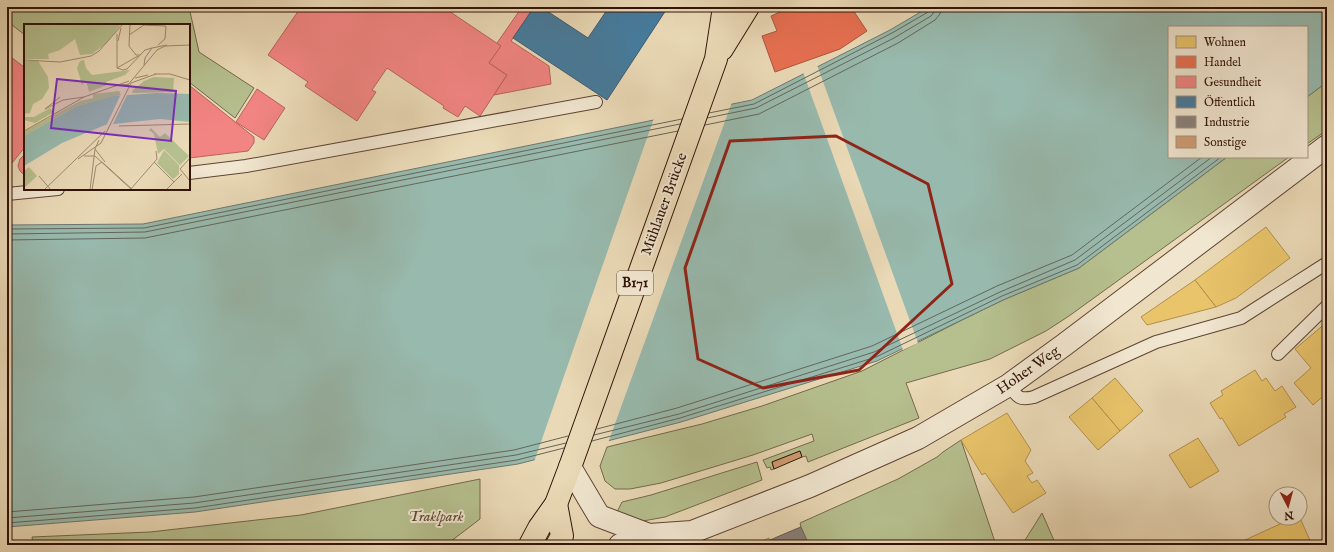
<svg xmlns="http://www.w3.org/2000/svg" width="1334" height="552" font-family="'IM FELL English',serif">
  <style>
    .green { fill: #b6bf8e; stroke: #74694b }
    .water { fill: #98baae; stroke: #6f776c }
    .pier { fill: #ead9b6 }
    .homes { fill: #e9c46a; stroke: #b28f4d }
    .shops { fill: #e76f51; stroke: #b0533b }
    .health { fill: #f28482; stroke: #b8625d }
    .public { fill: #457b9d; stroke: #3f5c70 }
    .industry { fill: #8a817c; stroke: #6f6059 }
    .lines { fill: none; stroke-linecap: round; stroke-linejoin: round }
    .shore { stroke: #64665b; stroke-width: 1 }
    .building { fill: #cf9b71; stroke: #311308 }
    .service-casing { stroke: #5f4434; stroke-width: 14 }
    .tertiary-casing { stroke: #5f4434; stroke-width: 24 }
    .primary-casing { stroke: #311308; stroke-width: 24 }
    .service { stroke: #f1e6d0; stroke-width: 12 }
    .tertiary { stroke: #f1e6d0; stroke-width: 22 }
    .primary { stroke: #ead9b6; stroke-width: 22 }
    .marked { fill: none; stroke: #8f2418; stroke-width: 3; stroke-linejoin: round }
    .labels { text-anchor: middle; dominant-baseline: central; stroke-width: 4; stroke-linejoin: round; paint-order: stroke }
    .shield { fill: #f1e6d0; stroke: #6b5244; stroke-width: 1 }
    .shield-label { font-size: 14px; font-weight: bold; fill: #311308 }
    .street-label { font-size: 15px; fill: #311308; stroke: #f1e6d0 }
    .park-label { font-size: 15px; font-style: italic; fill: #594730; stroke: #f1e6d0 }
    .inset-road { fill: none; stroke: #a08a70; stroke-width: 1 }
    .view { fill: #7b2cbf; fill-opacity: 0.15; stroke: #7b2cbf; stroke-width: 2 }
    .inset-edge { fill: none; stroke: #311308; stroke-width: 2 }
  </style>
  <rect width="100%" height="100%" fill="#ead9b6"/>
  <filter id="stains"><feTurbulence type="fractalNoise" baseFrequency=".005" numOctaves="4"/><feColorMatrix values="0 0 0 0 .2 0 0 0 0 .09 0 0 0 0 .02 0 0 0 .5 -.17"/></filter>
  <radialGradient id="worn" r=".72"><stop offset=".6" stop-color="#630" stop-opacity="0"/><stop offset="1" stop-color="#630" stop-opacity=".3"/></radialGradient>
  <!-- green -->
  <g class="green">
    <polygon points="7,7 189,7 199,52 254,88 235,118 189,82 189,25 25,25 25,35 7,21"/>
    <polygon points="1327,82 1327,130 1307,144 1307,97"/>
    <polygon points="1227,157 1289,157 1069,316 1046,331 990,359 906,383 919,418 808,462 806,456 802,457 800,451 772,462 774,469 771,470 770,467 767,468 763,460 814,441 812,434 753,455 661,483 630,489 615,489 605,481 600,466 607,447 702,424 762,406 862,371 958,322 1003,300 1079,268"/>
    <polygon points="961,440 996,545 779,545 775,538 801,527 800,523 898,479 937,457 943,452"/>
    <polygon points="757,462 762,480 665,517 643,521 615,516 622,502 651,495"/>
    <polygon points="480,479 480,519 446,545 33,545 32,537 150,532 301,515"/>
    <polygon points="1042,513 1056,545 1022,545"/>
  </g>
  <!-- water -->
  <polygon class="water" points="929,7 1327,7 1327,82 1307,97 1307,27 1169,27 1169,157 1227,157 1079,268 1003,300 877,361 681,422 518,464 195,512 7,527 7,225 143,224 752,100 890,30"/>
  <!-- pier -->
  <g class="pier">
    <polygon points="817,65 918,343 903,350 803,72"/>
    <polygon points="732,102 608,443 534,462 654,118"/>
  </g>
  <!-- homes -->
  <g class="homes">
    <polygon points="1266,227 1290,258 1236,298 1216,307 1195,280"/>
    <polygon points="1195,280 1216,307 1147,325 1141,317"/>
    <polygon points="1327,322 1327,376 1325,378 1327,380 1327,393 1313,405 1294,383 1311,368 1295,349"/>
    <polygon points="1255,370 1262,381 1266,378 1275,391 1282,386 1296,407 1284,414 1286,417 1239,446 1222,418 1220,419 1210,403 1223,395 1221,391"/>
    <polygon points="1115,378 1143,411 1120,431 1092,398"/>
    <polygon points="1092,398 1120,431 1098,450 1069,417"/>
    <polygon points="1007,413 1031,450 1025,461 1033,473 1027,476 1032,483 1037,480 1046,493 1013,513 985,473 982,475 961,440"/>
    <polygon points="1198,438 1219,471 1190,488 1169,455"/>
    <polygon points="1293,518 1300,518 1312,545 1245,545 1243,541"/>
    <polygon points="769,538 773,545 752,545"/>
  </g>
  <!-- shops -->
  <polygon class="shops" points="791,7 851,7 867,31 840,49 775,72 762,36 777,31 771,16"/>
  <!-- health -->
  <g class="health">
    <polygon points="301,7 443,7 501,46 489,63 507,75 480,116 465,106 458,117 443,108 444,106 387,68 372,90 376,92 357,121 305,86 308,82 268,55"/>
    <polygon points="522,7 534,7 511,41 549,66 551,84 494,95 507,75 489,63 501,46 497,43"/>
    <polygon points="7,54 24,67 25,66 25,147 12,163 7,159"/>
    <polygon points="189,85 254,137 254,143 248,151 189,158"/>
    <polygon points="257,89 285,108 264,140 236,122"/>
    <polygon points="25,154 25,176 20,171 18,166 20,159"/>
  </g>
  <!-- public -->
  <g class="public">
    <polygon points="534,7 541,7 588,38 609,7 668,7 607,100 513,38"/>
    <polygon points="30,541 30,545 7,545 7,542"/>
  </g>
  <!-- industry -->
  <polygon class="industry" points="801,527 809,545 773,545 770,540"/>
  <g class="lines">
    <!-- shore -->
    <g class="shore">
      <polyline points="709,113 754,104 892,33 928,12 930,7"/>
      <polyline points="707,118 756,108 894,38 931,16 934,12 935,7"/>
      <polyline points="705,125 759,114 898,43 935,20 940,14 941,7"/>
      <polyline points="7,229 144,228 682,119"/>
      <polyline points="7,234 145,232 680,124"/>
      <polyline points="7,240 145,238 678,131"/>
      <polyline points="597,429 677,408 872,346 997,286 1072,255 1202,157"/>
      <polyline points="594,435 679,414 874,352 1000,292 1075,260 1212,157"/>
      <polyline points="592,441 680,418 876,357 1002,296 1077,265 1221,157"/>
      <polyline points="7,512 194,497 514,450 568,436"/>
      <polyline points="7,518 194,503 516,455 566,443"/>
      <polyline points="7,523 195,508 517,460 564,448"/>
    </g>
  </g>
  <!-- building -->
  <polygon class="building" points="800,451 802,457 774,469 772,462"/>
  <g class="lines">
    <defs>
      <g id="service">
        <polyline points="189,173 246,166 596,102"/>
        <polyline points="7,194 58,189"/>
        <polyline points="1278,354 1327,306"/>
        <path d="M1009,385C1017,396 1018,401 1034,397L1156,342L1241,318L1327,263"/>
      </g>
      <g id="tertiary">
        <polyline points="570,467 599,516 649,535"/>
        <polyline points="620,545 649,535 692,532 810,486 918,438 1009,385 1064,345 1327,146"/>
      </g>
      <g id="primary">
        <polyline points="722,49 748,7"/>
        <polyline points="556,504 562,536 557,545"/>
        <polyline points="530,545 539,528 556,504 570,467 716,59 724,7"/>
      </g>
    </defs>
    <!-- service casing -->
    <use href="#service" class="service-casing"/>
    <!-- tertiary casing -->
    <use href="#tertiary" class="tertiary-casing"/>
    <!-- primary casing -->
    <use href="#primary" class="primary-casing"/>
    <!-- service -->
    <use href="#service" class="service"/>
    <!-- tertiary -->
    <use href="#tertiary" class="tertiary"/>
    <!-- primary -->
    <use href="#primary" class="primary"/>
  </g>
  <!-- marked area -->
  <path class="marked" d="M836,136L928,184L952,284L859,370L763,388L698,359L685,268L730,141Z"/>
  <g class="labels">
    <!-- shield labels -->
    <rect class="shield" x="617" y="271" width="36" height="24" rx="3"/>
    <g class="shield-label">
      <text x="635" y="283">B171</text>
    </g>
    <!-- street labels -->
    <g class="street-label">
      <text transform="translate(664 204) rotate(-70)">Mühlauer Brücke</text>
      <text transform="translate(1028 370) rotate(-35)">Hoher Weg</text>
    </g>
    <!-- park labels -->
    <g class="park-label">
      <text x="436" y="516">Traklpark</text>
    </g>
  </g>
  <!-- overview -->
  <g transform="translate(24 24)">
    <rect width="166" height="166" fill="#ead9b6"/>
    <path d="M0,0H97L83,19L68,30L56,31L51,15L36,26L24,30L25,35H0ZM60,36L62,44L68,51L106,46L101,51L82,58L83,61L65,68L62,56L58,61L53,44L56,37ZM0,37H14L24,53L25,64L18,75L9,80L6,89L0,90ZM130,53L150,54L149,68L108,69L109,66L120,57ZM95,67L97,71L53,82L0,112V108L4,105L56,77L69,74V70ZM26,84L30,88L11,99L0,96V93H10ZM127,104L136,113L141,109L165,132L156,141L140,125L134,130L130,110L125,106ZM140,126L155,141V150L149,155L133,139ZM5,143L13,152L0,164V147Z" fill="#b6bf8e"/>
    <path d="M134,69L166,70V98L136,95L81,101L38,119L0,142V112L53,82L90,72Z" fill="#98baae"/>
    <path d="M104,69L89,100L82,102L97,70Z" fill="#ead9b6"/>
    <path class="inset-road" d="M106,0L105,22L112,31H116M93,10V44M105,11L120,1L142,2M94,17L97,4M134,21L141,15L142,2M0,36L36,38L67,32L75,27L98,1M120,41L121,34L128,24L143,21M93,44L99,46L103,45L121,26L128,24M93,44L114,32M130,50H146L166,56M111,54L124,51M90,62L105,60M103,62L133,26L141,22L166,21M36,73L21,85L39,76L60,73M95,102L166,100M0,107L60,73L105,57M71,125L81,138M60,132H71L108,166M166,134L156,145L166,157M54,135L77,119L107,59L132,50M130,138L150,158M15,152L27,166M20,166L81,107M66,166L71,125L75,116M68,166L72,142L78,138L109,166M106,166L133,135L132,127M142,166L158,150"/>
    <path class="view" d="M33,55L152,67L147,117L27,104Z"/>
    <rect width="166" height="166" class="inset-edge"/>
  </g>
  <!-- margin -->
  <rect width="1334" height="552" fill="none" stroke="#ead9b6" stroke-width="24"/>
  <rect x="8" y="8" width="1318" height="536" fill="none" stroke="#311308" stroke-width="2"/>
  <rect x="12" y="12" width="1310" height="528" fill="none" stroke="#311308"/>
  <!-- legend -->
  <rect x="1168" y="26" width="140" height="132" fill="#f1e6d0" stroke="#a49280"/>
  <rect x="1176" y="36" width="20" height="12" fill="#e9c46a" stroke="#a49280"/>
  <text x="1204" y="46" font-size="12" fill="#311308">Wohnen</text>
  <rect x="1176" y="56" width="20" height="12" fill="#e76f51" stroke="#a49280"/>
  <text x="1204" y="66" font-size="12" fill="#311308">Handel</text>
  <rect x="1176" y="76" width="20" height="12" fill="#f28482" stroke="#a49280"/>
  <text x="1204" y="86" font-size="12" fill="#311308">Gesundheit</text>
  <rect x="1176" y="96" width="20" height="12" fill="#457b9d" stroke="#a49280"/>
  <text x="1204" y="106" font-size="12" fill="#311308">Öffentlich</text>
  <rect x="1176" y="116" width="20" height="12" fill="#8a817c" stroke="#a49280"/>
  <text x="1204" y="126" font-size="12" fill="#311308">Industrie</text>
  <rect x="1176" y="136" width="20" height="12" fill="#cf9b71" stroke="#a49280"/>
  <text x="1204" y="146" font-size="12" fill="#311308">Sonstige</text>
  <!-- north arrow -->
  <g transform="translate(1288 506) rotate(174)"><circle r="19" fill="#f1e6d0" stroke="#a49280"/>
  <path d="M0-3L7 15L0 10L-7 15Z" fill="#8f2418"/>
  <text y="-6" font-size="11" font-weight="bold" text-anchor="middle" fill="#311308">N</text>
  </g>
  <rect width="100%" height="100%" filter="url(#stains)"/>
  <rect width="100%" height="100%" fill="url(#worn)"/>
</svg>
